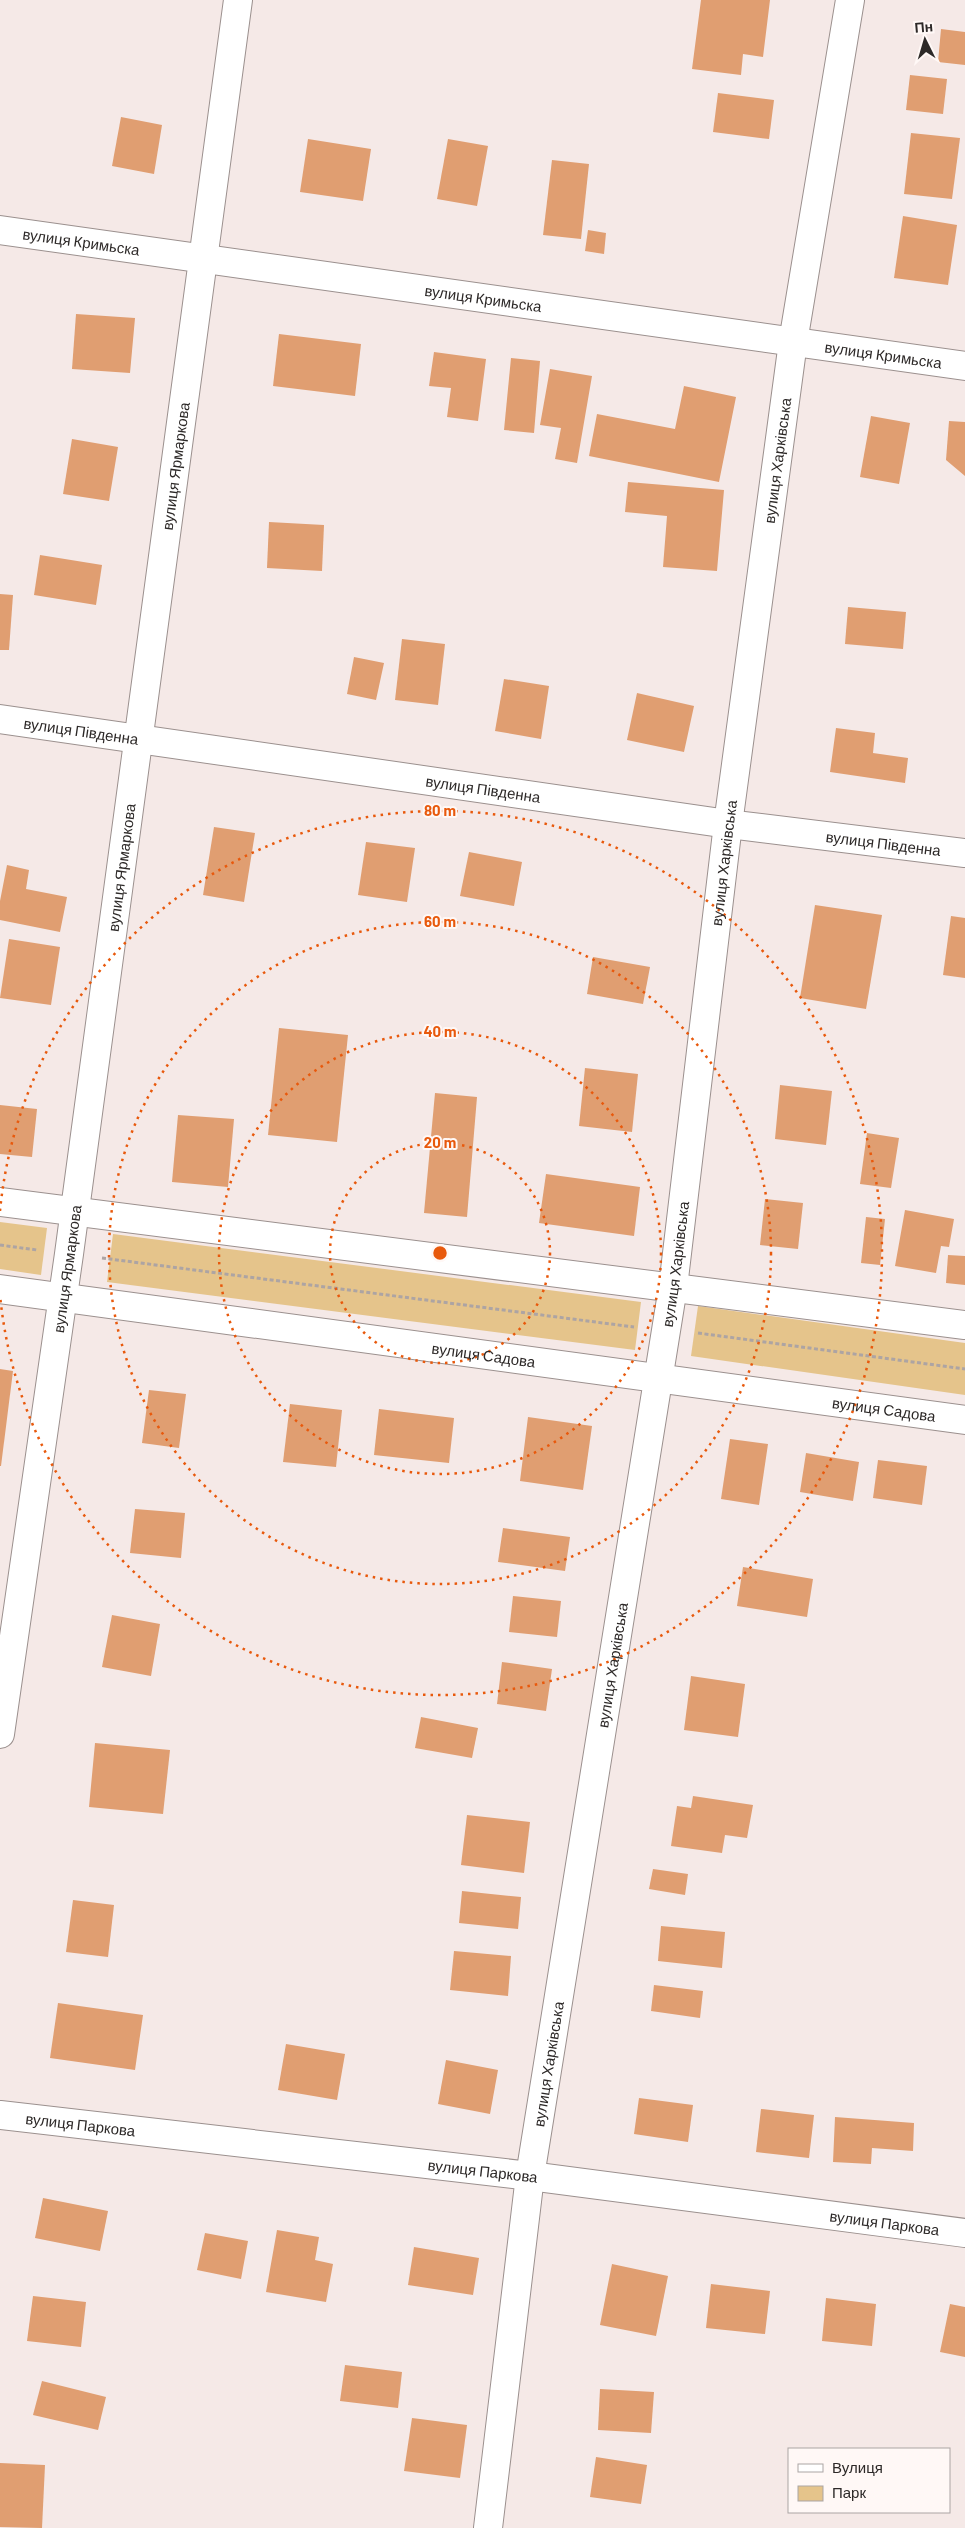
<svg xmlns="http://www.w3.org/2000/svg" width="965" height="2528" font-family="Barlow,sans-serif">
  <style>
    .green { fill: #e5c48b }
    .building { fill: #e09e71 }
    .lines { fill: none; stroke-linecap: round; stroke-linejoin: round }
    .minor-casing { stroke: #9b908e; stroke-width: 30 }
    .path { stroke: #ada4a3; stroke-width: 3; stroke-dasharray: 4 2.5; stroke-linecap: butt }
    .minor { stroke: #fff; stroke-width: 28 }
    .ring { fill: none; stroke: #e8590c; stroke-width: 2.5; stroke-dasharray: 2.5 5 }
    .labels { text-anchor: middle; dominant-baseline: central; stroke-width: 4; stroke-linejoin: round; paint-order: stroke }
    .street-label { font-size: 15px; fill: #2d2928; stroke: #fff8f6 }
    .centre { fill: #e8590c; stroke: #fff8f6; stroke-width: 2.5 }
    .ring-label { font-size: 15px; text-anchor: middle; font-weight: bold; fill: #e8590c; stroke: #fff8f6; stroke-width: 4; stroke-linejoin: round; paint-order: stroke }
  </style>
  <rect width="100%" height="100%" fill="#f5e9e7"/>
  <!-- green -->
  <g class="green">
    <polygon points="0,1222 47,1228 41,1275 0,1269"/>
    <polygon points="113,1234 641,1302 635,1350 107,1282"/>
    <polygon points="698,1306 965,1343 965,1395 691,1356"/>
  </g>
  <!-- building -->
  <g class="building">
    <polygon points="701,0 770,0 763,57 743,54 741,75 692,69"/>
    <polygon points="941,29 965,32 965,65 938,62"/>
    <polygon points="910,75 947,79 943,114 906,110"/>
    <polygon points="718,93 774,100 769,139 713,132"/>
    <polygon points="121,117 162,125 154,174 112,166"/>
    <polygon points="911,133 960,138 952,199 904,194"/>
    <polygon points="308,139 371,149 363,201 300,192"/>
    <polygon points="448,139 488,146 477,206 437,199"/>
    <polygon points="552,160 589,164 581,239 543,235"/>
    <polygon points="903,216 957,225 948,285 894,278"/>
    <polygon points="588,230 606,233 604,254 585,251"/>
    <polygon points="76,314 135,318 130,373 72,369"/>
    <polygon points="279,334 361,344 355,396 273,386"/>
    <polygon points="434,352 486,359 478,421 447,417 451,388 429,386"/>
    <polygon points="511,358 540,361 534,433 504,430"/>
    <polygon points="550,369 592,376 577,463 555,459 561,428 540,425"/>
    <polygon points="684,386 736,397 719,482 589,456 597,414 675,429"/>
    <polygon points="871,416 910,423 899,484 860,477"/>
    <polygon points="949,421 965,422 965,476 946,460"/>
    <polygon points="72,439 118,447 109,501 63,494"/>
    <polygon points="628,482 724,490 717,571 663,567 667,516 625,512"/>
    <polygon points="269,522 324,525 322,571 267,568"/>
    <polygon points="40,555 102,565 96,605 34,595"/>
    <polygon points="0,594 13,595 9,650 0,650"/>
    <polygon points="848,607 906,612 903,649 845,644"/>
    <polygon points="402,639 445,644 438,705 395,700"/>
    <polygon points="354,657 384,663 376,700 347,694"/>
    <polygon points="504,679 549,686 541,739 495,731"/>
    <polygon points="637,693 694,706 684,752 627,740"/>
    <polygon points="836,728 875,733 873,753 908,758 905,783 830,772"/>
    <polygon points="214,827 255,833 244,902 203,895"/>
    <polygon points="366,842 415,848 407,902 358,895"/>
    <polygon points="469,852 522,862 514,906 460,896"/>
    <polygon points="7,865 29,870 26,889 67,897 60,932 0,920 0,901"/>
    <polygon points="815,905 882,915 866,1009 800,998"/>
    <polygon points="951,916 965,918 965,978 943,975"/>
    <polygon points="9,939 60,947 51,1005 0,998"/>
    <polygon points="593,957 650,967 643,1004 587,994"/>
    <polygon points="279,1028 348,1035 337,1142 268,1135"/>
    <polygon points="585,1068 638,1074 632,1132 579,1126"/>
    <polygon points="780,1085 832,1091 826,1145 775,1139"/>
    <polygon points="435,1093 477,1097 467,1217 424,1213"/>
    <polygon points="0,1105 37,1109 32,1157 0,1154"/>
    <polygon points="178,1115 234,1119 228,1187 172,1182"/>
    <polygon points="867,1133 899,1138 891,1188 860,1184"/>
    <polygon points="546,1174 640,1187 634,1236 539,1223"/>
    <polygon points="765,1199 803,1203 798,1249 760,1245"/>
    <polygon points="905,1210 954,1219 949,1247 941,1246 936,1273 895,1266"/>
    <polygon points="866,1217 885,1219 880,1265 861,1263"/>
    <polygon points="948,1255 965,1256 965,1285 946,1283"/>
    <polygon points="0,1369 13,1371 1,1466 0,1466"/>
    <polygon points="149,1390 186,1394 179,1448 142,1443"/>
    <polygon points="290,1404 342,1410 336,1467 283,1462"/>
    <polygon points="379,1409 454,1418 449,1463 374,1455"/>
    <polygon points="528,1417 592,1426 583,1490 520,1481"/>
    <polygon points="730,1439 768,1444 759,1505 721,1499"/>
    <polygon points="806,1453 859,1462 853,1501 800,1492"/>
    <polygon points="878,1460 927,1466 922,1505 873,1498"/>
    <polygon points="135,1509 185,1513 181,1558 130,1553"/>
    <polygon points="503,1528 570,1537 565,1571 498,1562"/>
    <polygon points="743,1567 813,1579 807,1617 737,1606"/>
    <polygon points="513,1596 561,1601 557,1637 509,1632"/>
    <polygon points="112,1615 160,1624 151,1676 102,1667"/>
    <polygon points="502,1662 552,1669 546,1711 497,1704"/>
    <polygon points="691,1676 745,1684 738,1737 684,1730"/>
    <polygon points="421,1717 478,1728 472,1758 415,1748"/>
    <polygon points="95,1743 170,1750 163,1814 89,1807"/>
    <polygon points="693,1796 753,1805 747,1838 725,1835 722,1853 671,1846 677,1806 691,1808"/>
    <polygon points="467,1815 530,1822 524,1873 461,1865"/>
    <polygon points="653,1869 688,1874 685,1895 649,1889"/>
    <polygon points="462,1891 521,1897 518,1929 459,1923"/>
    <polygon points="73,1900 114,1905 108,1957 66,1952"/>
    <polygon points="661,1926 725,1932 722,1968 658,1961"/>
    <polygon points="454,1951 511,1956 508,1996 450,1990"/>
    <polygon points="654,1985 703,1991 700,2018 651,2011"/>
    <polygon points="58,2003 143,2015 135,2070 50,2058"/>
    <polygon points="286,2044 345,2054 337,2100 278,2090"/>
    <polygon points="446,2060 498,2070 490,2114 438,2104"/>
    <polygon points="639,2098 693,2105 688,2142 634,2134"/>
    <polygon points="761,2109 814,2115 809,2158 756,2152"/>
    <polygon points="835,2117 914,2123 913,2151 872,2148 871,2164 833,2162"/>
    <polygon points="43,2198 108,2211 100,2251 35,2238"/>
    <polygon points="277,2230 319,2237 315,2260 333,2264 326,2302 266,2292"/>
    <polygon points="205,2233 248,2241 241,2279 197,2270"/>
    <polygon points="414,2247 479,2258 473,2295 408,2285"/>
    <polygon points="612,2264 668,2276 656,2336 600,2325"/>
    <polygon points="711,2284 770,2291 765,2334 706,2328"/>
    <polygon points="33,2296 86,2302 81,2347 27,2341"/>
    <polygon points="826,2298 876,2304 872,2346 822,2341"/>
    <polygon points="950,2304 965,2307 965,2357 940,2352"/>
    <polygon points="345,2365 402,2372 398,2408 340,2401"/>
    <polygon points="42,2381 106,2397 98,2430 33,2415"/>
    <polygon points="600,2389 654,2392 651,2433 598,2430"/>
    <polygon points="412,2418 467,2425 460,2478 404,2471"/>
    <polygon points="596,2457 647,2465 641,2504 590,2497"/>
    <polygon points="0,2463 45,2465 42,2528 0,2527"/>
  </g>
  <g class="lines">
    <defs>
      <g id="minor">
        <path id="s1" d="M0,230L965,366"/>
        <path id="s2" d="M0,719L728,824L965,853"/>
        <polyline points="0,1202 965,1325"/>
        <path id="s3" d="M0,1289L965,1420"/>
        <path id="s4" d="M0,1734L69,1254L238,0"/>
        <path id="s5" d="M0,2115L530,2176L965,2233"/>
        <path id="s6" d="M488,2528L530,2176L673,1287L728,824L793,342L850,0"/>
      </g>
    </defs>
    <!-- minor casing -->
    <use href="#minor" class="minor-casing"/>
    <!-- path -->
    <g class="path">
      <polyline points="0,1245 37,1250"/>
      <polyline points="102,1258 634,1327"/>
      <polyline points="698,1333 965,1369"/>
    </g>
    <!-- minor -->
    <use href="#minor" class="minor"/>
  </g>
  <!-- distance rings -->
  <g class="ring">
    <circle cx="440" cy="1253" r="110"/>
    <circle cx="440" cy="1253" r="221"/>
    <circle cx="440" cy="1253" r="331"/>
    <path d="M0 1211A442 442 0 1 1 0 1295"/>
  </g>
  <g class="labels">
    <!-- street labels -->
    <g class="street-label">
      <text stroke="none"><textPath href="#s1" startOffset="82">вулиця Кримьска</textPath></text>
      <text stroke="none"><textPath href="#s1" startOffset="488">вулиця Кримьска</textPath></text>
      <text stroke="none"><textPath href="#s1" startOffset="892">вулиця Кримьска</textPath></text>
      <text stroke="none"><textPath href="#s6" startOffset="2088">вулиця Харківська</textPath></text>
      <text stroke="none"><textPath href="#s4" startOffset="1280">вулиця Ярмаркова</textPath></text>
      <text stroke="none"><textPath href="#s2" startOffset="82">вулиця Південна</textPath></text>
      <text stroke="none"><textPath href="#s2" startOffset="488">вулиця Південна</textPath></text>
      <text stroke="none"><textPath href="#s2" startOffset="892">вулиця Південна</textPath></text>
      <text stroke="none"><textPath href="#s6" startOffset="1682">вулиця Харківська</textPath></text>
      <text stroke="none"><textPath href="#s4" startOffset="875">вулиця Ярмаркова</textPath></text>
      <text stroke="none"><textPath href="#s6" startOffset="1278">вулиця Харківська</textPath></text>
      <text stroke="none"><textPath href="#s4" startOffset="470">вулиця Ярмаркова</textPath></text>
      <text stroke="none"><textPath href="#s3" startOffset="488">вулиця Садова</textPath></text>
      <text stroke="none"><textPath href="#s3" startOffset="892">вулиця Садова</textPath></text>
      <text stroke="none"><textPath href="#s6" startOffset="872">вулиця Харківська</textPath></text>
      <text stroke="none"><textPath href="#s6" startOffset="468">вулиця Харківська</textPath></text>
      <text stroke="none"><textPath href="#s5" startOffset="81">вулиця Паркова</textPath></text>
      <text stroke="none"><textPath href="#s5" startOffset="486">вулиця Паркова</textPath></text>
      <text stroke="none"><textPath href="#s5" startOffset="891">вулиця Паркова</textPath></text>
    </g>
  </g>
  <circle cx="440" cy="1253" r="8" class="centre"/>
  <g class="ring-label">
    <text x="440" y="816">80 m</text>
    <text x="440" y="927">60 m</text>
    <text x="440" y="1037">40 m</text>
    <text x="440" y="1148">20 m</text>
  </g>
  <!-- legend -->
  <rect x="788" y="2448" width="162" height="65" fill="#fff8f6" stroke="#aba5a4"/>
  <rect x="798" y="2464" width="25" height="8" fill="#ffffff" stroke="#aba5a4"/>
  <text x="832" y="2473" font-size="15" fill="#2d2928">Вулиця</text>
  <rect x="798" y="2486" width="25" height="15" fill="#e5c48b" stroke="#aba5a4"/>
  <text x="832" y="2498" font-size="15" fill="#2d2928">Парк</text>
  <!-- north arrow -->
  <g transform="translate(925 40) rotate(355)" stroke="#fff8f6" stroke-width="4" paint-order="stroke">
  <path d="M0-4L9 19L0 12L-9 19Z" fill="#2d2928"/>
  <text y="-8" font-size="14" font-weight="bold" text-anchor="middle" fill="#2d2928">Пн</text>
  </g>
</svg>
